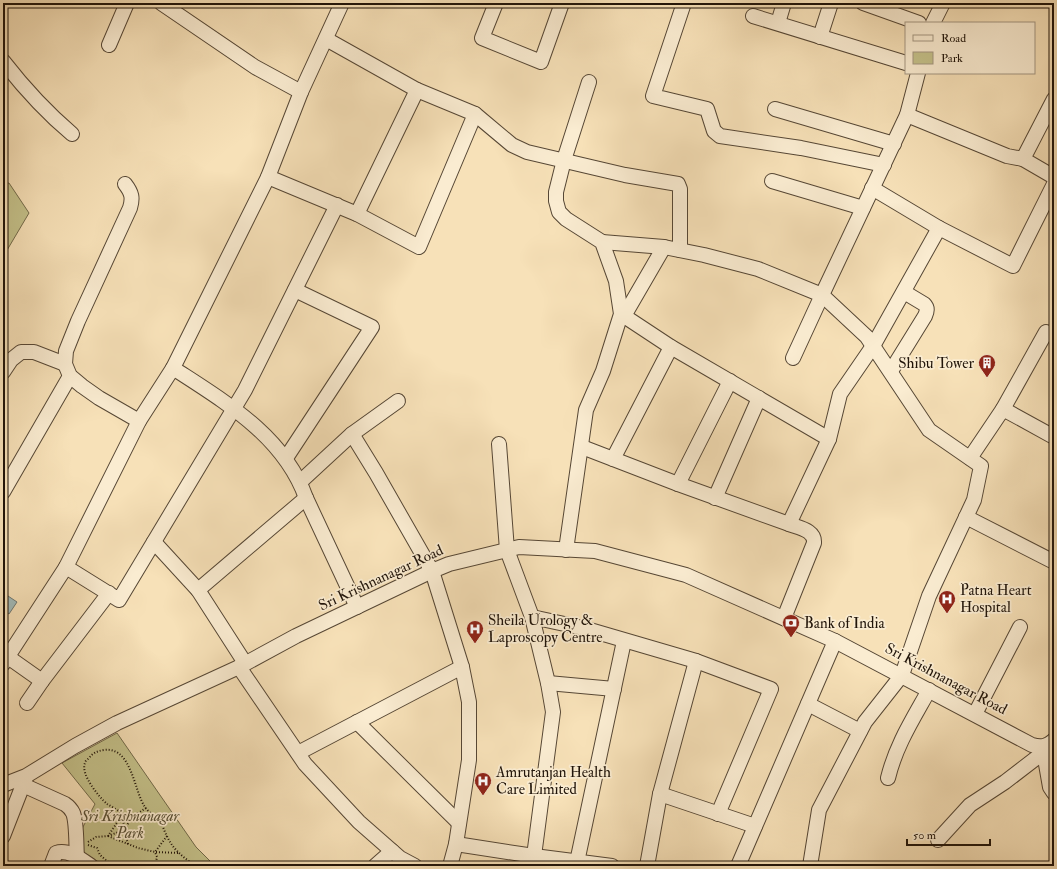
<svg xmlns="http://www.w3.org/2000/svg" width="1057" height="869" font-family="'IM FELL Double Pica',serif">
  <style>
    .green { fill: #c4c18a; stroke: #726a4a }
    .water { fill: #a2bbba; stroke: #6e7873 }
    .lines { fill: none; stroke-linecap: round; stroke-linejoin: round }
    .minor-casing { stroke: #564735; stroke-width: 16 }
    .path { stroke: #201409; stroke-width: 2; stroke-dasharray: 1 2; stroke-linecap: butt }
    .minor { stroke: #faecd1; stroke-width: 14 }
    .labels { text-anchor: middle; dominant-baseline: central; stroke-width: 3.5; stroke-linejoin: round; paint-order: stroke }
    .poi-label { font-size: 15px; fill: #201409; stroke: #faecd1; text-anchor: start }
    .street-label { font-size: 15px; fill: #201409; stroke: #faecd1 }
    .park-label { font-size: 15px; font-style: italic; fill: #595136; stroke: #faecd1 }
  </style>
  <rect width="100%" height="100%" fill="#f7e1b8"/>
  <filter id="stains"><feTurbulence type="fractalNoise" baseFrequency=".005" numOctaves="4"/><feColorMatrix values="0 0 0 0 .2 0 0 0 0 .09 0 0 0 0 .02 0 0 0 .5 -.17"/></filter>
  <radialGradient id="worn" r=".72"><stop offset=".6" stop-color="#630" stop-opacity="0"/><stop offset="1" stop-color="#630" stop-opacity=".3"/></radialGradient>
  <!-- green -->
  <g class="green">
    <polygon points="9,183 29,213 3,257 3,184"/>
    <polygon points="117,733 196,847 215,866 105,866 73,846 95,804 62,763"/>
  </g>
  <!-- water -->
  <polygon class="water" points="5,594 17,602 9,614 3,610 3,598"/>
  <g class="lines">
    <defs>
      <g id="minor">
        <polyline points="161,3 255,67 301,92"/>
        <polyline points="496,3 482,38 541,62 562,3"/>
        <polyline points="684,3 653,96 707,109 714,131 720,136 801,148 884,165"/>
        <polyline points="863,3 919,23"/>
        <polyline points="753,16 906,63"/>
        <polyline points="778,23 784,3"/>
        <polyline points="933,23 943,3"/>
        <polyline points="820,37 831,3"/>
        <polyline points="326,39 417,90 475,114 512,145 527,152 625,175 678,184 680,189 680,250"/>
        <polyline points="109,45 127,3"/>
        <path d="M3,61C24,88 46,112 72,134"/>
        <polyline points="1054,99 1023,159 1054,177"/>
        <polyline points="775,109 894,144"/>
        <polyline points="907,115 1007,156 1023,159"/>
        <polyline points="268,177 357,214 419,247 475,114"/>
        <polyline points="772,181 863,208"/>
        <path d="M125,184C132,193 133,198 130,208L78,321L66,351L65,364L70,376L82,386L99,398L139,421"/>
        <polyline points="872,188 939,228 1013,266 1054,184"/>
        <polyline points="357,214 417,90"/>
        <polyline points="602,242 664,247 704,255 758,269 822,295 793,358"/>
        <polyline points="621,314 671,347 829,439"/>
        <polyline points="624,316 664,247"/>
        <path d="M173,368C225,402 284,436 306,498L357,607"/>
        <path d="M891,371L925,316C927,311 928,308 924,304L904,292"/>
        <polyline points="3,372 11,360 21,352 34,352 65,364"/>
        <polyline points="1003,409 1046,332"/>
        <polyline points="352,434 376,473 432,571 462,667 469,702 469,760 456,844 450,866"/>
        <polyline points="499,444 507,550 532,617 548,683 553,712 534,856"/>
        <polyline points="582,447 678,484 789,524"/>
        <polyline points="286,458 372,327 295,290"/>
        <polyline points="970,458 1003,409 1054,437"/>
        <polyline points="613,459 671,347"/>
        <polyline points="300,482 352,434 398,401"/>
        <polyline points="678,484 730,381"/>
        <polyline points="3,492 70,376"/>
        <polyline points="715,498 759,398"/>
        <polyline points="966,517 1054,562"/>
        <polyline points="154,542 198,590 245,663"/>
        <polyline points="566,550 586,410 603,371 621,314 616,281 602,242 566,219 559,212 556,201 556,192 564,160 589,82"/>
        <polyline points="66,567 119,600 245,390 337,205"/>
        <polyline points="198,590 306,498"/>
        <polyline points="532,617 583,628 696,661 771,689 718,814"/>
        <path d="M784,618L814,543C815,530 799,528 789,524L829,439L840,394L873,346L939,228"/>
        <polyline points="8,657 42,681 109,593"/>
        <polyline points="3,664 66,567 139,421 173,368 268,177 301,92 342,3"/>
        <polyline points="239,667 305,764 359,822 400,858 415,866"/>
        <polyline points="548,683 614,689"/>
        <polyline points="27,703 42,681"/>
        <polyline points="808,704 860,731"/>
        <polyline points="975,714 1020,627"/>
        <polyline points="357,722 459,823"/>
        <polyline points="1043,747 1050,787 1054,793"/>
        <polyline points="298,753 462,667"/>
        <path d="M888,778C896,745 913,719 929,690"/>
        <path d="M3,785L26,776L75,746L117,723L239,667L296,636L432,571L449,564L519,547L595,551L686,575L835,641L1032,745C1042,748 1047,746 1054,740"/>
        <path d="M23,785L65,804C68,806 71,809 73,813C77,822 76,846 77,858"/>
        <polyline points="660,794 755,826"/>
        <polyline points="3,836 26,777"/>
        <polyline points="938,840 970,805 1005,782 1044,752"/>
        <polyline points="456,844 534,856 612,866"/>
        <polyline points="577,862 624,641"/>
        <path d="M51,866L56,853C68,849 81,859 91,866"/>
        <polyline points="375,866 392,851"/>
        <polyline points="647,866 660,794 696,661"/>
        <polyline points="738,866 835,641"/>
        <polyline points="810,866 819,810 865,722 902,675 929,596 974,500 981,466 929,430 867,337 822,295 907,115 918,73"/>
      </g>
    </defs>
    <!-- minor casing -->
    <use href="#minor" class="minor-casing"/>
    <!-- path -->
    <g class="path">
      <polyline points="108,836 138,848 155,852 157,857 155,866"/>
      <polyline points="108,836 124,830 132,817 146,808"/>
      <polyline points="167,836 155,852 178,853"/>
      <path d="M88,842L96,837L108,836L123,814C118,810 112,807 107,804C99,797 80,774 85,763C85,761 87,760 89,758C93,753 97,751 104,750C132,746 134,792 145,807C150,814 157,818 162,825C164,829 165,833 167,836C173,850 184,858 196,866"/>
      <polyline points="128,844 124,830 123,814 132,817"/>
      <polyline points="88,845 97,848 100,855 113,866"/>
    </g>
    <!-- minor -->
    <use href="#minor" class="minor"/>
  </g>
  <!-- icons -->
  <defs>
    <symbol id="building-pin" viewBox="-11 -11 22 30"><path d="M0 17L-7.5 6A9.5 9.5 0 1 1 7.5 6Z" fill="#8f2418" stroke="#faecd1"/><path d="M-4-6H4V6H1V3H-1V6H-4ZM-2.5-4.3h1.7v1.8h-1.7ZM.8-4.3h1.7v1.8H.8ZM-2.5-1h1.7V.8h-1.7ZM.8-1h1.7V.8H.8Z" fill="#fff"/></symbol>
    <symbol id="hospital-pin" viewBox="-11 -11 22 30"><path d="M0 17L-7.5 6A9.5 9.5 0 1 1 7.5 6Z" fill="#8f2418" stroke="#faecd1"/><path d="M-5-5h3v3.5h4V-5h3V5h-3V1.5h-4V5h-3Z" fill="#fff"/></symbol>
    <symbol id="bank-pin" viewBox="-11 -11 22 30"><path d="M0 17L-7.5 6A9.5 9.5 0 1 1 7.5 6Z" fill="#8f2418" stroke="#faecd1"/><path d="M-6-4H6V4H-6ZM0-2.3a2.3 2.3 0 1 0 0 4.6a2.3 2.3 0 1 0 0-4.6Z" fill="#fff"/></symbol>
  </defs>
  <g fill-rule="evenodd">
    <use href="#building-pin" x="977" y="353" width="20" height="27"/>
    <use href="#hospital-pin" x="937" y="589" width="20" height="27"/>
    <use href="#bank-pin" x="781" y="613" width="20" height="27"/>
    <use href="#hospital-pin" x="465" y="619" width="20" height="27"/>
    <use href="#hospital-pin" x="473" y="771" width="20" height="27"/>
  </g>
  <g class="labels">
    <!-- poi labels -->
    <g class="poi-label">
      <text x="974" y="363" text-anchor="end">Shibu Tower</text>
      <text x="960" y="590">Patna Heart<tspan x="960" dy="17">Hospital</tspan></text>
      <text x="488" y="620">Sheila Urology &amp;<tspan x="488" dy="17">Laproscopy Centre</tspan></text>
      <text x="804" y="623">Bank of India</text>
      <text x="496" y="772">Amrutanjan Health<tspan x="496" dy="17">Care Limited</tspan></text>
    </g>
    <!-- street labels -->
    <g class="street-label">
      <text transform="translate(381 578) rotate(-25)">Sri Krishnanagar Road</text>
      <text transform="translate(946 679) rotate(28)">Sri Krishnanagar Road</text>
    </g>
    <!-- park labels -->
    <g class="park-label">
      <text x="130" y="816">Sri Krishnanagar<tspan x="130" dy="17">Park</tspan></text>
    </g>
  </g>
  <!-- margin -->
  <rect width="1057" height="869" fill="none" stroke="#f7e1b8" stroke-width="16"/>
  <rect x="4" y="4" width="1049" height="861" fill="none" stroke="#201409" stroke-width="2"/>
  <rect x="8" y="8" width="1041" height="853" fill="none" stroke="#201409"/>
  <!-- legend -->
  <rect x="905" y="22" width="130" height="52" fill="#faecd1" stroke="#a39681"/>
  <rect x="913" y="35" width="20" height="6" fill="#faecd1" stroke="#a39681"/>
  <text x="941" y="42" font-size="12" fill="#201409">Road</text>
  <rect x="913" y="52" width="20" height="12" fill="#c4c18a" stroke="#a39681"/>
  <text x="941" y="62" font-size="12" fill="#201409">Park</text>
  <!-- scale -->
  <path d="M907 839v6h83v-6" fill="none" stroke="#201409" stroke-width="2"/>
  <text x="913" y="839" font-size="12" fill="#201409" stroke="#faecd1" stroke-width="3" paint-order="stroke">50 m</text>
  <rect width="100%" height="100%" filter="url(#stains)"/>
  <rect width="100%" height="100%" fill="url(#worn)"/>
</svg>
